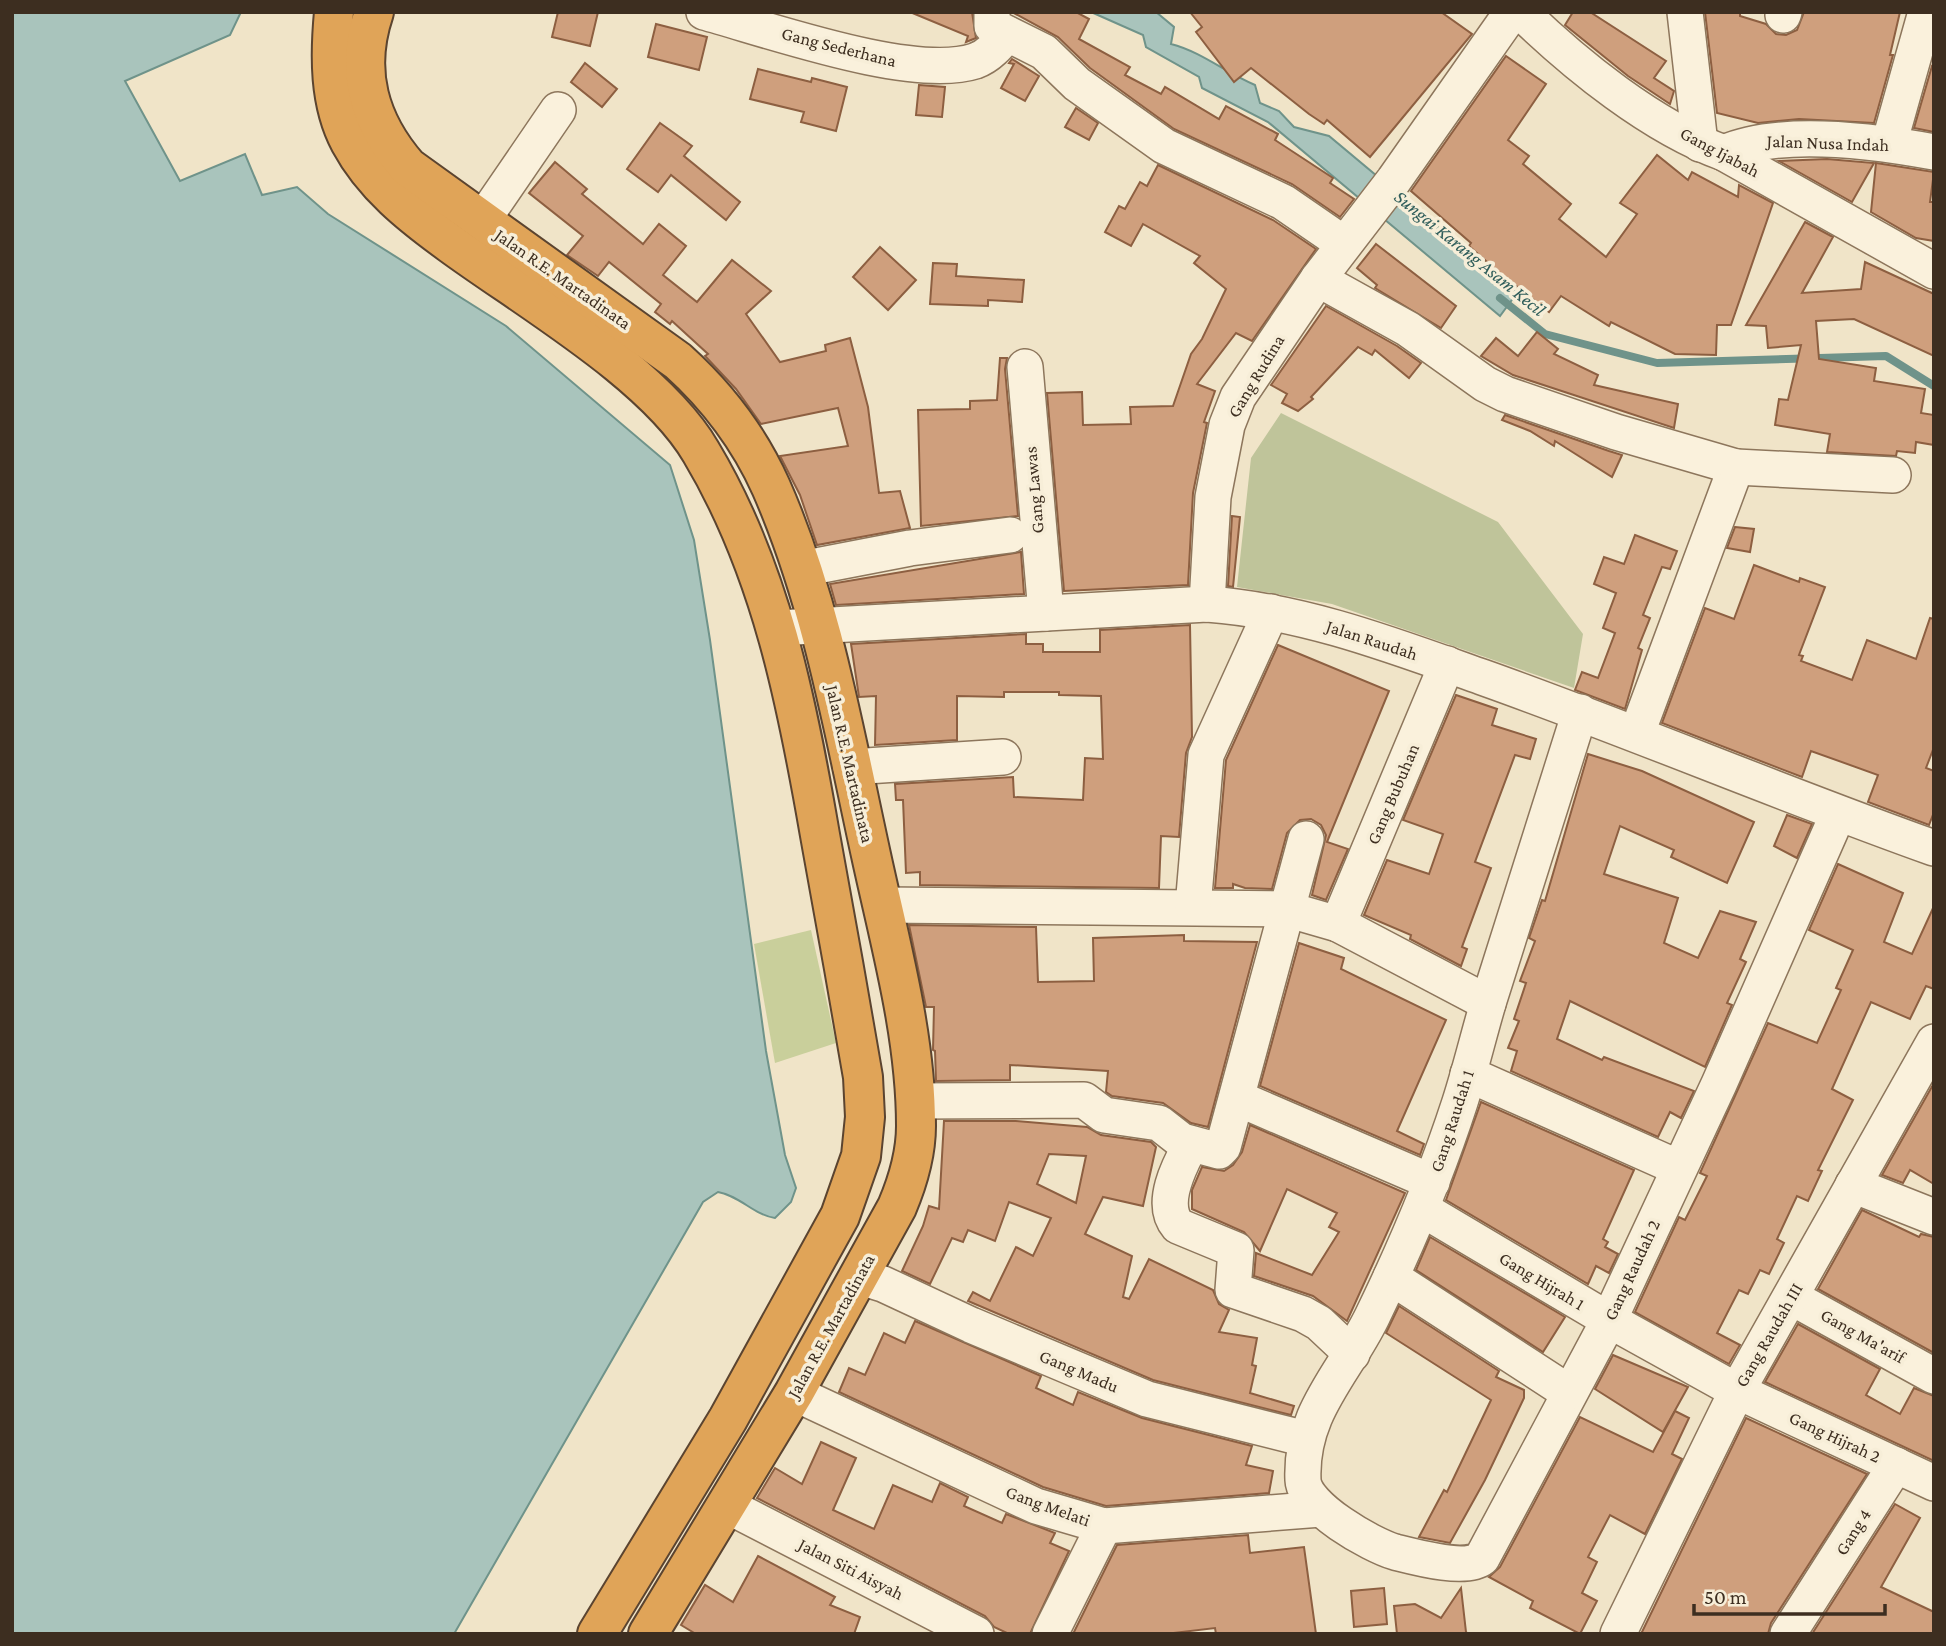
<svg xmlns="http://www.w3.org/2000/svg" width="1946" height="1646" font-family="'Crimson Pro',serif">
  <style>
    .green { fill: #c9cf9b }
    .cemetery { fill: #bfc49a }
    .water { fill: #a9c4bc; stroke: #6f938a; stroke-width: 2 }
    .lines { fill: none; stroke-linecap: round; stroke-linejoin: round }
    .stream { stroke: #6f938a; stroke-width: 8 }
    .building { fill: #cf9f7d; stroke: #8d5f41; stroke-width: 2; fill-rule: evenodd }
    .minor-casing { stroke: #8d765c; stroke-width: 38 }
    .highway-casing { stroke: #5b4430; stroke-width: 42 }
    .minor { stroke: #faf1dc; stroke-width: 35 }
    .highway { stroke: #e0a458; stroke-width: 38 }
    .labels { text-anchor: middle; dominant-baseline: central; stroke-width: 7; stroke-linejoin: round; paint-order: stroke }
    .street-label { font-size: 18px; fill: #3d2e20; stroke: #f7eed8 }
    .water-label { font-size: 19px; font-style: italic; fill: #2f5d5a; stroke: #f7eed8 }
  </style>
  <rect width="100%" height="100%" fill="#f0e4c8"/>
  <!-- green -->
  <polygon class="green" points="811,930 836,1043 775,1063 754,944"/>
  <!-- cemetery -->
  <polygon class="cemetery" points="1281,413 1498,522 1583,634 1574,688 1332,604 1237,587 1251,458"/>
  <!-- water -->
  <g class="water">
    <path d="M12,12H241L230,35L125,81L180,181L245,154L262,195L297,187L328,214L506,326L670,465L694,540L710,640L766,1051L785,1155L796,1188L791,1202L775,1218C754,1215 740,1196 718,1192L703,1202L454,1634H12Z"/>
    <path d="M1091,12H1156L1174,27L1171,44C1202,52 1226,73 1255,85L1260,103L1279,111L1294,127L1329,136L1517,293L1500,316L1268,122L1202,88L1199,77L1146,47L1143,35Z"/>
  </g>
  <g class="lines">
    <!-- stream -->
    <polyline class="stream" points="1500,298 1545,334 1657,363 1886,356 1934,386"/>
  </g>
  <!-- building -->
  <g class="building">
    <polygon points="558,12 598,12 590,46 552,37"/>
    <polygon points="910,12 972,12 976,38 966,42 968,36"/>
    <polygon points="1012,12 1076,12 1089,19 1079,39 1130,67 1125,75 1161,94 1165,87 1219,119 1226,106 1278,134 1275,140 1333,178 1330,183 1354,199 1340,217 1292,184 1174,129 1090,68 1058,37"/>
    <polygon points="1190,12 1441,12 1472,34 1370,157 1327,120 1324,124 1309,114 1251,68 1234,82 1196,32 1202,27"/>
    <polygon points="1573,12 1590,12 1666,61 1654,78 1674,91 1670,104 1628,76 1565,25"/>
    <polygon points="1705,12 1740,12 1740,16 1766,24 1776,34 1786,35 1797,30 1804,12 1900,12 1890,55 1893,55 1874,123 1799,119 1758,123 1717,113"/>
    <polygon points="656,24 707,37 699,70 648,57"/>
    <polygon points="1506,56 1546,84 1508,140 1529,156 1523,164 1571,204 1559,219 1606,257 1637,214 1620,203 1657,155 1688,180 1692,172 1738,197 1739,185 1773,203 1731,325 1717,325 1716,355 1675,354 1611,322 1609,326 1561,296 1549,312 1495,269 1469,246 1471,243 1411,191"/>
    <polygon points="1012,59 1039,76 1025,101 1001,88 1014,64 1009,63"/>
    <polygon points="585,63 617,89 602,107 571,82"/>
    <polygon points="1932,66 1934,67 1934,132 1914,128"/>
    <polygon points="758,69 811,82 812,78 847,87 836,131 801,122 804,112 750,99"/>
    <polygon points="919,85 945,87 942,117 916,115"/>
    <polygon points="1076,108 1098,123 1089,140 1065,127"/>
    <polygon points="660,123 692,146 684,156 740,202 726,220 671,175 658,192 627,169"/>
    <polygon points="1827,159 1874,163 1852,202 1779,161"/>
    <polygon points="555,162 587,189 582,194 643,244 659,224 686,246 663,275 697,302 732,260 771,291 746,314 780,362 826,351 825,345 850,338 868,407 879,493 900,491 910,528 817,545 800,495 780,456 848,446 838,408 761,424 736,389 705,356 708,354 672,321 670,324 655,312 661,304 609,262 598,276 567,255 583,236 529,193"/>
    <polygon points="1876,163 1934,172 1930,202 1934,202 1934,241 1916,238 1871,212"/>
    <polygon points="1158,165 1273,220 1316,249 1252,341 1236,333 1197,384 1215,391 1204,422 1207,423 1193,493 1188,585 1064,591 1047,393 1082,392 1083,425 1131,424 1130,407 1173,406 1191,354 1202,339 1226,289 1194,263 1200,256 1143,224 1131,246 1105,232 1119,206 1125,209 1140,182 1147,186"/>
    <polygon points="1805,222 1833,237 1802,293 1861,289 1865,262 1934,294 1934,356 1854,319 1816,321 1819,359 1876,368 1874,381 1925,389 1921,413 1934,415 1934,445 1916,442 1915,453 1897,451 1896,456 1827,452 1830,434 1775,425 1779,399 1788,400 1801,345 1768,348 1766,326 1746,325"/>
    <polygon points="1376,244 1456,306 1441,328 1375,288 1377,285 1357,268"/>
    <polygon points="880,247 916,280 888,310 853,277"/>
    <polygon points="933,263 957,264 956,276 1024,280 1022,302 988,300 988,306 930,304"/>
    <polygon points="1326,306 1397,346 1421,363 1409,378 1375,350 1372,355 1358,347 1311,397 1313,399 1298,411 1282,403 1287,394 1271,385"/>
    <polygon points="1537,332 1558,349 1554,354 1598,375 1594,385 1678,404 1674,428 1513,375 1481,356 1496,338 1518,356"/>
    <polygon points="1000,358 1007,358 1005,369 1018,516 921,526 918,410 970,409 970,401 997,400"/>
    <polygon points="1505,415 1609,451 1622,455 1612,477 1555,441 1554,446 1530,431 1502,420"/>
    <polygon points="1232,516 1240,517 1233,587 1228,586"/>
    <polygon points="1735,527 1754,529 1750,552 1727,548"/>
    <polygon points="1635,535 1677,551 1670,569 1662,567 1643,615 1650,618 1638,648 1642,650 1625,709 1575,690 1582,672 1598,678 1615,633 1603,628 1616,593 1594,584 1604,557 1624,564"/>
    <polygon points="1021,552 1024,594 836,605 830,584"/>
    <polygon points="1754,565 1799,582 1800,578 1825,587 1799,655 1803,656 1801,661 1852,680 1867,640 1916,659 1930,618 1934,619 1934,747 1926,768 1934,771 1934,812 1929,825 1868,802 1878,775 1811,751 1802,777 1662,723 1705,608 1734,619"/>
    <polygon points="1190,625 1192,737 1186,753 1179,837 1161,836 1159,888 920,885 920,872 906,873 903,800 896,800 895,784 1013,777 1014,797 1083,800 1085,758 1103,759 1101,696 1059,695 1059,692 1004,692 1004,697 957,696 957,740 875,745 876,696 859,697 851,644 1026,634 1026,644 1043,644 1043,652 1100,652 1100,630"/>
    <polygon points="1278,645 1389,691 1327,842 1348,849 1326,900 1312,895 1326,835 1321,825 1311,819 1300,820 1287,833 1272,889 1245,888 1233,884 1233,888 1215,888 1226,760"/>
    <polygon points="1456,695 1497,709 1492,725 1536,739 1530,759 1515,755 1475,862 1491,868 1462,947 1467,949 1461,966 1410,939 1411,935 1364,915 1387,860 1429,874 1443,834 1403,820"/>
    <polygon points="1588,754 1642,771 1754,822 1727,883 1671,857 1674,850 1620,826 1604,874 1678,898 1664,943 1698,958 1720,911 1756,922 1740,959 1746,962 1727,1003 1732,1005 1705,1067 1570,1001 1557,1039 1602,1060 1604,1057 1694,1091 1681,1118 1670,1112 1658,1137 1511,1071 1517,1051 1508,1048 1519,1021 1514,1019 1526,983 1520,981 1535,941 1529,938 1542,900 1545,901"/>
    <polygon points="1787,815 1812,824 1797,858 1774,846"/>
    <polygon points="1838,864 1903,893 1884,942 1912,954 1934,906 1934,989 1926,986 1910,1019 1871,1002 1832,1089 1853,1100 1818,1170 1822,1171 1808,1201 1797,1196 1777,1239 1784,1243 1769,1274 1760,1270 1748,1294 1739,1290 1717,1333 1740,1345 1729,1364 1635,1312 1679,1217 1685,1220 1707,1176 1700,1173 1768,1023 1817,1043 1841,990 1836,988 1853,950 1809,930"/>
    <polygon points="909,925 1036,927 1038,982 1094,981 1093,938 1184,935 1184,941 1257,942 1208,1127 1191,1123 1163,1103 1112,1096 1106,1092 1108,1071 1010,1065 1010,1080 936,1081 935,1051 933,1050 934,1007 926,1007"/>
    <polygon points="1299,943 1344,958 1341,969 1446,1020 1397,1131 1424,1144 1420,1155 1260,1086"/>
    <polygon points="1934,1083 1934,1184 1910,1170 1903,1183 1882,1175"/>
    <polygon points="1481,1102 1634,1170 1603,1239 1608,1242 1605,1247 1618,1254 1609,1273 1596,1266 1588,1284 1446,1200"/>
    <path d="M944,1121H1016L1087,1127L1101,1135L1151,1142L1156,1147L1143,1206L1103,1197L1085,1234L1132,1256L1123,1297L1129,1299L1149,1259L1213,1290L1219,1304L1229,1310L1219,1332L1257,1338L1252,1365L1256,1366L1250,1393L1294,1406L1291,1415L1153,1380L968,1301L973,1292L990,1301L1016,1247L1033,1256L1051,1218L1009,1202L995,1241L968,1230L963,1242L952,1238L930,1284L902,1271L923,1226L929,1206L939,1209ZM1049,1154L1086,1156L1076,1203L1037,1184Z"/>
    <polygon points="1250,1125 1405,1193 1347,1321 1313,1296 1254,1276 1256,1253 1312,1275 1339,1232 1329,1227 1337,1213 1287,1189 1260,1251 1244,1232 1192,1209 1192,1190 1202,1167 1224,1171 1233,1165 1242,1152"/>
    <polygon points="1862,1210 1919,1237 1921,1234 1934,1237 1934,1353 1818,1289"/>
    <polygon points="1430,1237 1565,1317 1543,1352 1416,1270"/>
    <polygon points="1399,1306 1499,1371 1496,1377 1524,1390 1524,1398 1485,1480 1450,1543 1419,1537 1444,1490 1447,1492 1491,1400 1386,1333"/>
    <polygon points="915,1321 1041,1376 1036,1388 1073,1405 1078,1392 1142,1418 1252,1446 1246,1465 1273,1471 1269,1493 1106,1506 1043,1487 839,1392 849,1368 865,1375 884,1333 905,1343"/>
    <polygon points="1798,1324 1880,1369 1866,1395 1900,1414 1914,1388 1934,1396 1934,1461 1765,1382"/>
    <polygon points="1613,1355 1688,1387 1663,1432 1595,1389"/>
    <polygon points="1675,1411 1689,1418 1672,1454 1682,1459 1645,1534 1610,1515 1588,1557 1597,1562 1582,1593 1597,1601 1580,1634 1530,1608 1533,1601 1489,1577 1500,1567 1580,1417 1653,1452"/>
    <polygon points="1746,1418 1867,1474 1771,1623 1768,1634 1641,1634"/>
    <polygon points="821,1442 856,1458 833,1510 874,1529 893,1485 932,1502 940,1483 968,1497 964,1506 1002,1523 1006,1514 1055,1533 1050,1543 1069,1551 1030,1634 1009,1634 994,1627 985,1616 757,1498 775,1468 802,1484"/>
    <polygon points="1895,1504 1920,1518 1881,1587 1934,1612 1934,1634 1812,1634"/>
    <polygon points="1248,1535 1250,1553 1304,1547 1316,1634 1216,1634 1215,1628 1165,1634 1073,1634 1117,1545"/>
    <polygon points="758,1556 835,1597 830,1605 860,1617 854,1634 696,1634 681,1625 705,1585 733,1602"/>
    <polygon points="1384,1588 1387,1624 1354,1627 1351,1591"/>
    <polygon points="1461,1588 1466,1632 1468,1634 1397,1634 1394,1606 1415,1604 1441,1618"/>
  </g>
  <g class="lines">
    <defs>
      <g id="minor">
        <path d="M704,12C770,30 913,81 975,61C989,56 998,45 1007,34"/>
        <polyline points="992,12 992,26 1044,52 1077,84 1164,146 1283,202 1344,244"/>
        <path d="M1521,12C1576,65 1652,127 1724,153L1934,271"/>
        <polyline points="1685,12 1700,144"/>
        <polyline points="1783,15 1784,12"/>
        <polyline points="1889,144 1926,12"/>
        <path d="M1724,153C1780,128 1874,141 1934,152"/>
        <polyline points="482,221 558,110"/>
        <polyline points="1318,279 1408,329 1485,384 1505,394 1616,432 1736,467 1637,733"/>
        <polyline points="1025,367 1046,613"/>
        <polyline points="1736,467 1893,475"/>
        <polyline points="801,569 910,548 1010,535"/>
        <polyline points="1207,604 1213,497 1227,425 1238,397 1318,279 1394,180 1512,12"/>
        <path d="M778,628L1207,604C1303,611 1392,645 1482,677C1634,731 1782,794 1934,848"/>
        <path d="M1580,712C1550,808 1519,903 1489,1000C1479,1033 1471,1068 1460,1102C1436,1176 1406,1247 1372,1317C1344,1374 1300,1412 1303,1480C1304,1507 1371,1545 1395,1552C1415,1557 1466,1571 1482,1558L1609,1320L1719,1084L1838,814"/>
        <polyline points="851,767 1003,757"/>
        <polyline points="882,905 1286,909 1338,924 1488,1003"/>
        <polyline points="1193,907 1206,755 1271,612"/>
        <polyline points="1338,924 1447,664"/>
        <polyline points="1468,1074 1679,1168"/>
        <polyline points="1237,1098 1432,1182"/>
        <polyline points="915,1101 1084,1100 1104,1115 1159,1123 1182,1141 1219,1151 1223,1147 1306,839"/>
        <path d="M1191,1144C1179,1166 1159,1204 1178,1226L1236,1250L1233,1290L1303,1314L1319,1323L1352,1354"/>
        <polyline points="1853,1185 1934,1217"/>
        <polyline points="1422,1209 1609,1320 1737,1391 1934,1483"/>
        <polyline points="860,1277 883,1284 971,1325 1147,1399 1306,1439"/>
        <polyline points="1391,1277 1568,1392"/>
        <polyline points="1791,1297 1934,1376"/>
        <polyline points="794,1393 1036,1506 1104,1526 1321,1509"/>
        <polyline points="726,1505 976,1634"/>
        <polyline points="1050,1634 1104,1526"/>
        <polyline points="1618,1634 1737,1391 1934,1042"/>
        <polyline points="1788,1634 1896,1465"/>
      </g>
      <g id="highway">
        <path d="M334,12C330,55 329,103 350,142C373,185 411,215 451,244C526,299 655,373 701,452C771,569 797,702 820,835C835,916 849,996 863,1077L865,1117L861,1156L840,1216L728,1419L597,1634"/>
        <path d="M374,12C354,71 369,122 408,167L678,361C718,397 749,438 771,487C822,603 844,732 871,855C890,943 916,1035 916,1126C916,1154 908,1181 897,1207L794,1393L648,1634"/>
      </g>
    </defs>
    <!-- minor casing -->
    <use href="#minor" class="minor-casing"/>
    <!-- highway casing -->
    <use href="#highway" class="highway-casing"/>
    <!-- minor -->
    <use href="#minor" class="minor"/>
    <!-- highway -->
    <use href="#highway" class="highway"/>
  </g>
  <g class="labels">
    <!-- street labels -->
    <g class="street-label">
      <text transform="translate(839 47) rotate(14)">Gang Sederhana</text>
      <text transform="translate(1828 143) rotate(2)">Jalan Nusa Indah</text>
      <text transform="translate(1720 152) rotate(28)">Gang Ijabah</text>
      <text transform="translate(563 279) rotate(35)">Jalan R.E. Martadinata</text>
      <text transform="translate(1256 376) rotate(-59)">Gang Rudina</text>
      <text transform="translate(1034 490) rotate(-95)">Gang Lawas</text>
      <text transform="translate(1372 640) rotate(18)">Jalan Raudah</text>
      <text transform="translate(850 764) rotate(77)">Jalan R.E. Martadinata</text>
      <text transform="translate(1393 794) rotate(-67)">Gang Bubuhan</text>
      <text transform="translate(1452 1121) rotate(-72)">Gang Raudah 1</text>
      <text transform="translate(1632 1270) rotate(-65)">Gang Raudah 2</text>
      <text transform="translate(1542 1281) rotate(31)">Gang Hijrah 1</text>
      <text transform="translate(831 1326) rotate(-61)">Jalan R.E. Martadinata</text>
      <text transform="translate(1769 1335) rotate(-60)">Gang Raudah III</text>
      <text transform="translate(1863 1336) rotate(29)">Gang Ma'arif</text>
      <text transform="translate(1079 1371) rotate(23)">Gang Madu</text>
      <text transform="translate(1835 1437) rotate(25)">Gang Hijrah 2</text>
      <text transform="translate(1048 1506) rotate(20)">Gang Melati</text>
      <text transform="translate(1853 1532) rotate(-58)">Gang 4</text>
      <text transform="translate(851 1569) rotate(27)">Jalan Siti Aisyah</text>
    </g>
    <!-- water labels -->
    <g class="water-label">
      <text transform="translate(1470 253) rotate(39)">Sungai Karang Asam Kecil</text>
    </g>
  </g>
  <!-- border -->
  <rect width="1946" height="1646" fill="none" stroke="#3d2e20" stroke-width="28"/>
  <!-- scale -->
  <path d="M1694 1604v10h191v-10" fill="none" stroke="#3d2e20" stroke-width="3.5"/>
  <text x="1704" y="1604" font-size="21" fill="#3d2e20" stroke="#f7eed8" stroke-width="5" paint-order="stroke">50 m</text>
</svg>
